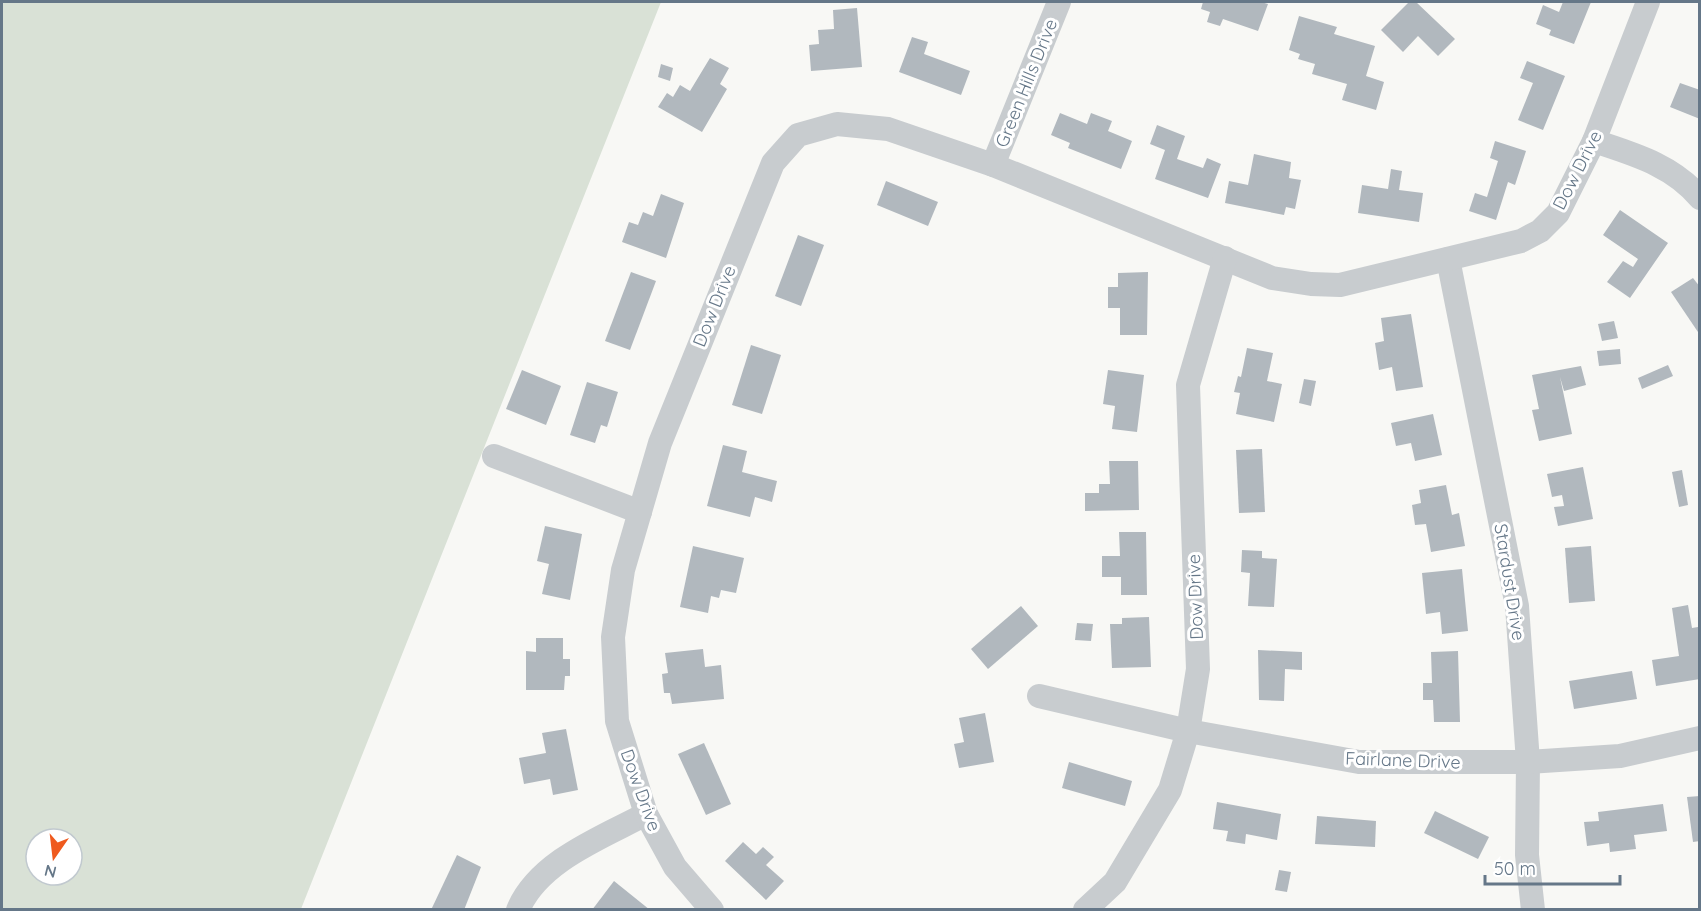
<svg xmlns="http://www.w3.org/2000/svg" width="1701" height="911" font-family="Quicksand,sans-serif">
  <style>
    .green { fill: #d9e1d6; fill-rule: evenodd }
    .building { fill: #b1b8be }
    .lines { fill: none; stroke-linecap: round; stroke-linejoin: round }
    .minor { stroke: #c8cccf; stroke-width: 24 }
    .labels { text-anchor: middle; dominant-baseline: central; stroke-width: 6; stroke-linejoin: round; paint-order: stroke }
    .street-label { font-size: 18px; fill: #657788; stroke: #fff }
  </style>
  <rect width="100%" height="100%" fill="#f8f8f5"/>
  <!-- green -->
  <path class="green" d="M2,2H661L301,909L2,910ZM36,839H72V875H36Z"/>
  <!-- building -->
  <g class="building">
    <polygon points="1203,2 1261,2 1268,4 1258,31 1223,19 1220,26 1207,22 1210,12 1201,9"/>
    <polygon points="1409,2 1416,2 1455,39 1438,56 1418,36 1403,52 1381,30"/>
    <polygon points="1563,2 1591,2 1574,44 1549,35 1551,30 1536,24 1543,5 1559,12"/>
    <polygon points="857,8 862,67 811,71 809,45 819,44 818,30 834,29 833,10"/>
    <polygon points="1299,16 1337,27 1334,34 1375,46 1366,76 1384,82 1376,110 1342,100 1347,84 1312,74 1315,64 1298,59 1300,54 1289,50"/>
    <polygon points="912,37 928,42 924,54 970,71 961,95 899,72"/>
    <polygon points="710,58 729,68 720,84 727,89 702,132 658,107 667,93 673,97 680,85 690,91"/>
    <polygon points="1527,61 1565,76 1543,130 1518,120 1533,83 1520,78"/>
    <polygon points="661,64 673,68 670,81 658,77"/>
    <polygon points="1680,83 1700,90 1700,119 1670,107"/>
    <polygon points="1060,113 1087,124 1091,113 1112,121 1108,131 1132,141 1121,169 1068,148 1070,143 1051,135"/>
    <polygon points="1157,125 1185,136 1177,159 1203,168 1207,158 1221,164 1208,198 1155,179 1165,150 1150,144"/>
    <polygon points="1495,141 1526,151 1515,185 1508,182 1496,220 1469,211 1475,193 1487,197 1498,161 1490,158"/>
    <polygon points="1254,154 1291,162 1289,178 1301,180 1295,209 1286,207 1284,215 1225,203 1229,181 1248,185"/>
    <polygon points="1391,169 1402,171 1399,190 1423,193 1419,222 1358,213 1362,185 1388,189"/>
    <polygon points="886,181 938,202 928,226 877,205"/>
    <polygon points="661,194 684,203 666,258 622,242 629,222 638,225 643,212 653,216"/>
    <polygon points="1620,210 1668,243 1630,298 1607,282 1623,261 1633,267 1638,259 1603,235"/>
    <polygon points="798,235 824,245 801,306 775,296"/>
    <polygon points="631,272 656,281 630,350 605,341"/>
    <polygon points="1148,272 1147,335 1120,335 1120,308 1108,308 1108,287 1118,287 1118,273"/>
    <polygon points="1693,278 1700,287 1700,335 1671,292"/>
    <polygon points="1411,314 1423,387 1396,391 1392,367 1379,370 1375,343 1384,341 1381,318"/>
    <polygon points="1614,321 1618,338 1602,341 1598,324"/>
    <polygon points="751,345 781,355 762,414 732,405"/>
    <polygon points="1247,348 1273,353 1267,381 1282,384 1274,422 1236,414 1240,393 1234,392 1238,376 1241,377"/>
    <polygon points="1620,349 1621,364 1599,366 1597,351"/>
    <polygon points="1668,365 1673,376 1642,389 1638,378"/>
    <polygon points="1581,366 1586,385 1564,391 1560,377 1572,434 1539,441 1532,410 1539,409 1532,375"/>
    <polygon points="522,370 561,386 546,425 506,409"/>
    <polygon points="1108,370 1144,375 1137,432 1112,429 1115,406 1103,404"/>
    <polygon points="1304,379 1316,381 1311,406 1299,403"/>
    <polygon points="587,382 618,392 607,427 601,425 595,443 570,435"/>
    <polygon points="1433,414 1442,455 1415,461 1411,443 1396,446 1391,423"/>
    <polygon points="723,445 747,451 742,472 777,481 772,502 755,497 750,517 707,506"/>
    <polygon points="1262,449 1265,512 1239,513 1236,450"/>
    <polygon points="1109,461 1138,461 1139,510 1085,511 1085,493 1099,493 1099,484 1110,484"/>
    <polygon points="1583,467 1593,519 1558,526 1554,507 1564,506 1562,495 1552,497 1547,474"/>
    <polygon points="1682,470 1688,505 1679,507 1672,472"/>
    <polygon points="1446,485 1452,515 1459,513 1465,546 1431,552 1426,524 1415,525 1412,505 1421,503 1419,490"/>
    <polygon points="545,526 582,534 570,600 542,594 549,564 537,561"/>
    <polygon points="1119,532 1146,532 1147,595 1121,595 1121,577 1102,577 1102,556 1120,556"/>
    <polygon points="693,546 744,558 736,593 721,590 719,598 711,596 708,613 680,607"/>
    <polygon points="1591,546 1595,601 1569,603 1565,548"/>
    <polygon points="1242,550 1262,551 1262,558 1277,559 1274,607 1248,606 1250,573 1241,572"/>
    <polygon points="1462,569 1468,631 1442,634 1440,612 1426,614 1422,573"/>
    <polygon points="1688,605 1692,628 1698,627 1700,635 1700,679 1656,686 1652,660 1679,656 1672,608"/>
    <polygon points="1021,606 1038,626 988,669 971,649"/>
    <polygon points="1149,617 1151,667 1112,668 1110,624 1122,624 1122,618"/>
    <polygon points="1077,623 1093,624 1091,641 1075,640"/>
    <polygon points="536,638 563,638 563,659 570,659 570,676 565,676 564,690 526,690 526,651 536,652"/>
    <polygon points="703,649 705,667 721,665 724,699 672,704 670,693 664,693 662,674 668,673 665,653"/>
    <polygon points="1258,650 1302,652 1302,670 1285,669 1284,701 1259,700"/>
    <polygon points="1458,651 1460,722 1434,722 1433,700 1423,700 1423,683 1432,683 1431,652"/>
    <polygon points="1632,671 1637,699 1574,709 1569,681"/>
    <polygon points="985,713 994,762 959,768 954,744 964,742 959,718"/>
    <polygon points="566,729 578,790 553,795 550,779 524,784 519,758 546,753 542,733"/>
    <polygon points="704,743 731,804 706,815 678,754"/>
    <polygon points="1069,762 1132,781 1125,806 1062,788"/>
    <polygon points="1700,796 1700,841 1693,842 1687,797"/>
    <polygon points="1217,802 1281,814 1277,840 1246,834 1245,844 1226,841 1228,831 1213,829"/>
    <polygon points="1663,804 1667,831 1634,835 1636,849 1610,852 1609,843 1587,846 1584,822 1599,821 1598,812"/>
    <polygon points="1435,811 1489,837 1478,859 1424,833"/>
    <polygon points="1317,816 1376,821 1375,847 1315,844"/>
    <polygon points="743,842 756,854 763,847 774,857 766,865 784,881 766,900 725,861"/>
    <polygon points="457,855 481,867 464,910 431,910"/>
    <polygon points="1279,870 1291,872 1287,892 1275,890"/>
    <polygon points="614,881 650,910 592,910"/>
  </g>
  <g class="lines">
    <!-- minor -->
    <g class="minor">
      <path d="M1594,141C1633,154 1673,165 1700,198"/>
      <polyline points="993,165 1059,2"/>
      <polyline points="1448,259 1517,606 1528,762 1527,855 1533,910"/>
      <polyline points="494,456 640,512"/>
      <polyline points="1039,696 1188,731 1359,762 1528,762 1620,756 1700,738"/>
      <path d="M518,910C538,861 603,837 646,814"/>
      <polyline points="712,910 675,867 646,814 617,721 613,637 623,570 660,443 773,163 798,135 837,124 888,129 993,165 1272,278 1311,284 1340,285 1521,241 1540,231 1558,213 1594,141 1648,2"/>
      <polyline points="1085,910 1115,882 1170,790 1188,731 1198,669 1188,385 1225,258"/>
    </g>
  </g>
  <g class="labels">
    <!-- street labels -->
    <g class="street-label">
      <text transform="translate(1026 83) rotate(-68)">Green Hills Drive</text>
      <text transform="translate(1577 170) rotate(-63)">Dow Drive</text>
      <text transform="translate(714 306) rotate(-68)">Dow Drive</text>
      <text transform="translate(1510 582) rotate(81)">Stardust Drive</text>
      <text transform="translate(1195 597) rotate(-92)">Dow Drive</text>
      <text transform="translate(1403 760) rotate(2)">Fairlane Drive</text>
      <text transform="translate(641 790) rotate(70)">Dow Drive</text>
    </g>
  </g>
  <!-- border -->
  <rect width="1701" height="911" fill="none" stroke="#657788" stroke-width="6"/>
  <!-- north arrow -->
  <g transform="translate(54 857) rotate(194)"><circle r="28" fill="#ffffff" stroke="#c1c9cf" stroke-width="1.5"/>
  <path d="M0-4.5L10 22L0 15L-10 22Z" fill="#ef5a1e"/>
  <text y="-9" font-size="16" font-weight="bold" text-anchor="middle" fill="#657788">N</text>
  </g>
  <!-- scale -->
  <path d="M1485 875v9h135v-9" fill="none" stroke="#657788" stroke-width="3"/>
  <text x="1494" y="875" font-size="18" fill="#657788" stroke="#ffffff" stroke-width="4.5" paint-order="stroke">50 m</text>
</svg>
